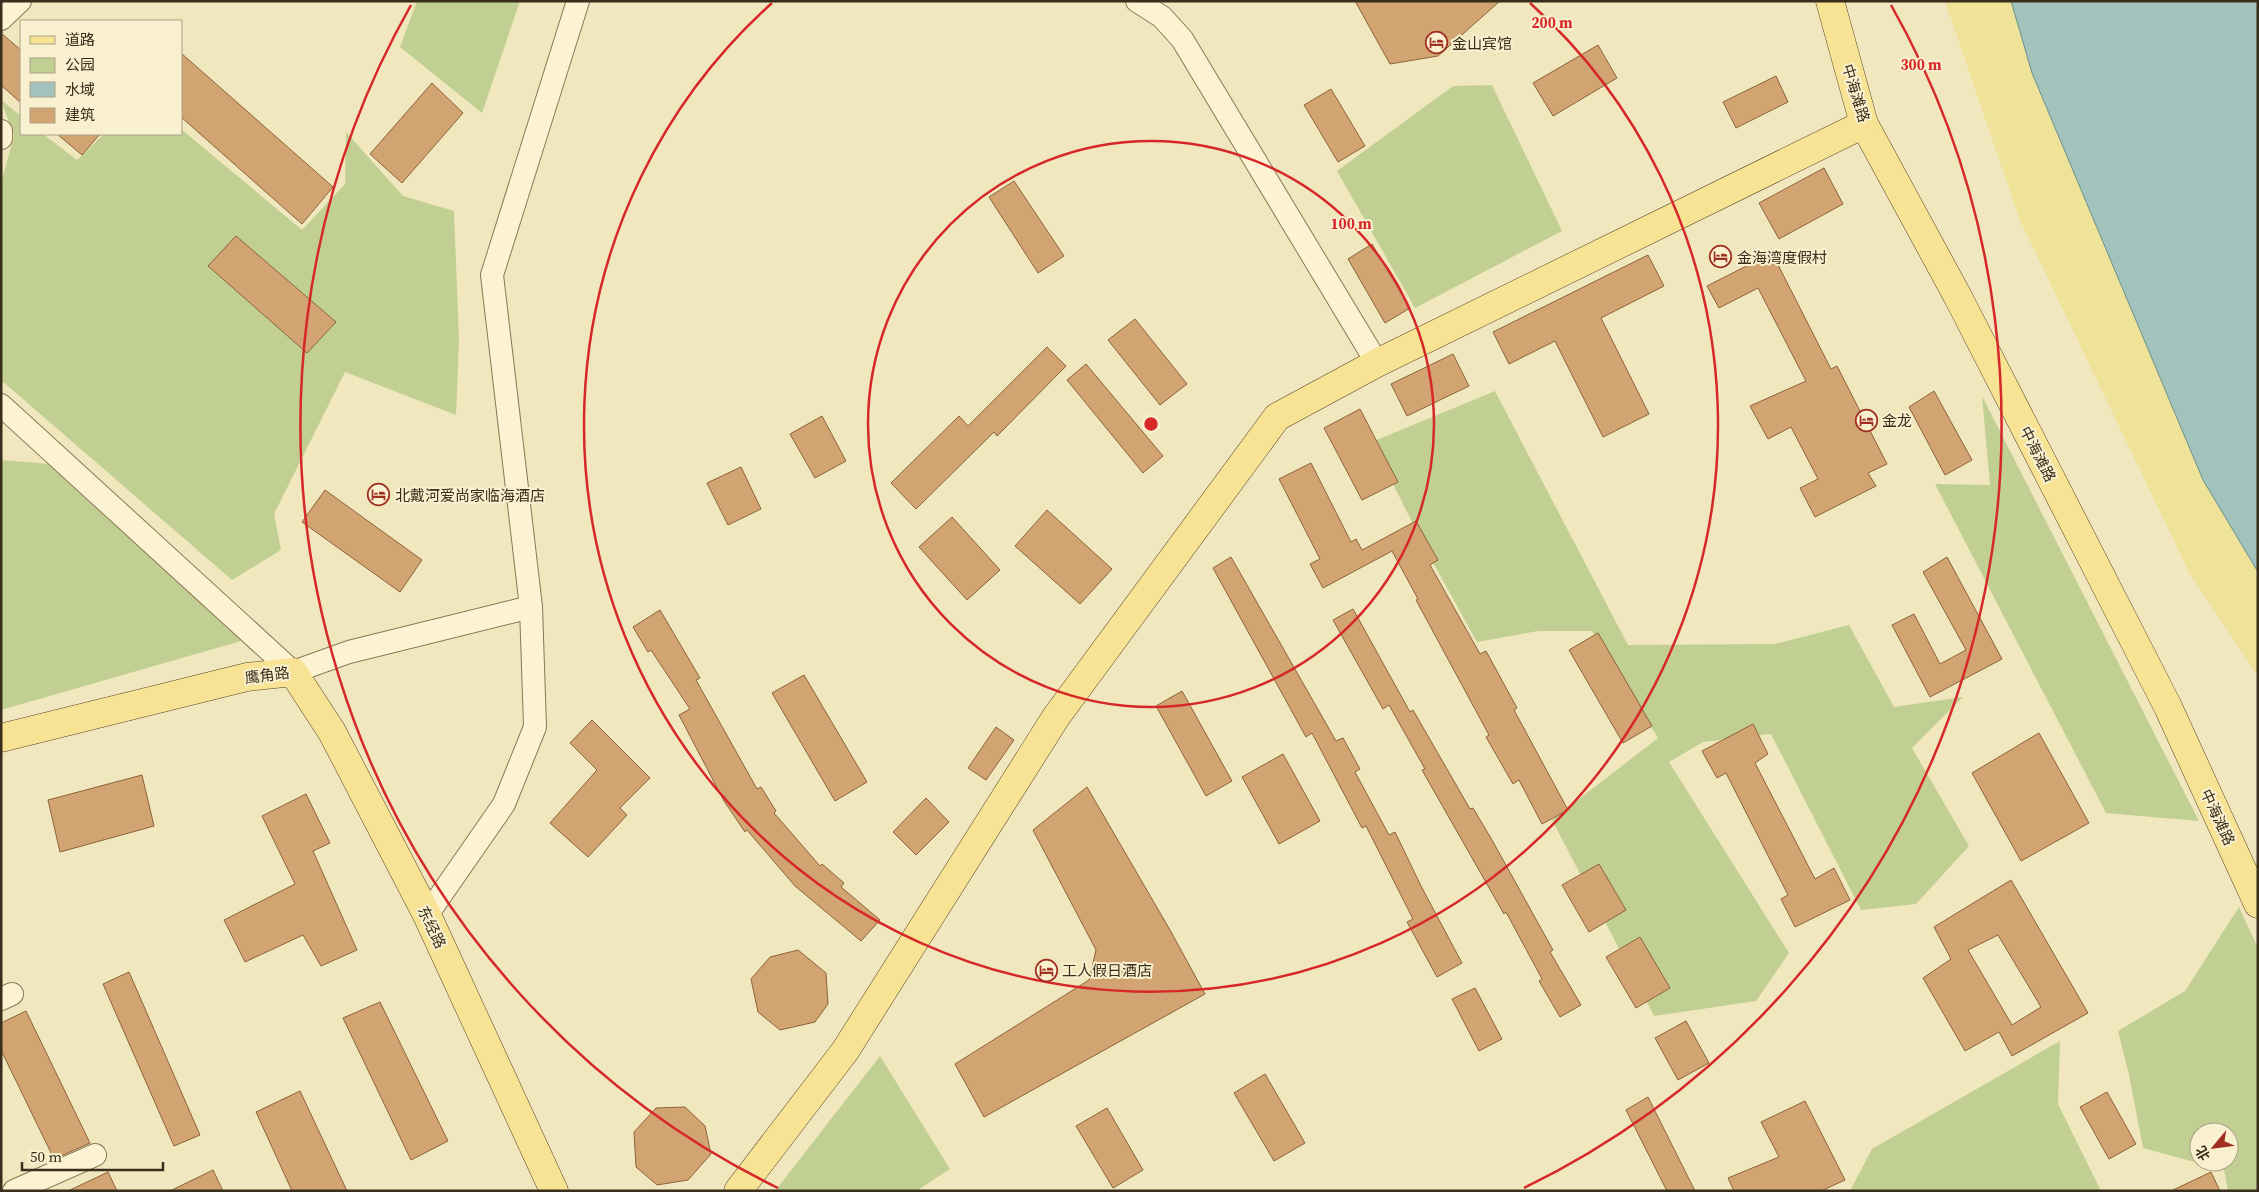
<svg xmlns="http://www.w3.org/2000/svg" width="2259" height="1192" font-family="'Source Serif 4','Noto Sans SC',serif">
  <style>
    .green { fill: #c1d092; fill-rule: evenodd }
    .sand { fill: #efe299 }
    .water { fill: #a2c2bc; stroke: #69918b }
    .building { fill: #d2a471; stroke: #8b633a; fill-rule: evenodd }
    .lines { fill: none; stroke-linecap: round; stroke-linejoin: round }
    .minor-casing { stroke: #8b7856; stroke-width: 24 }
    .major-casing { stroke: #58452b; stroke-width: 29 }
    .minor { stroke: #fbf3d2; stroke-width: 22 }
    .major { stroke: #f7e393; stroke-width: 28 }
    .ring { fill: none; stroke: #d62828; stroke-width: 2.5 }
    .labels { text-anchor: middle; dominant-baseline: central; stroke-width: 4; stroke-linejoin: round; paint-order: stroke }
    .poi-label { font-size: 15px; fill: #392d1b; stroke: #f8f0cf; text-anchor: start }
    .street-label { font-size: 15px; fill: #392d1b; stroke: #f8f0cf }
    .centre { fill: #d62828; stroke: #f8f0cf; stroke-width: 2.5 }
    .ring-label { font-size: 15px; text-anchor: middle; font-weight: bold; fill: #d62828; stroke: #f8f0cf; stroke-width: 4; stroke-linejoin: round; paint-order: stroke }
  </style>
  <rect width="100%" height="100%" fill="#f1e7be"/>
  <!-- green -->
  <g class="green">
    <polygon points="417,1 520,1 482,113 400,47"/>
    <polygon points="1492,85 1562,231 1415,308 1337,171 1453,86"/>
    <polygon points="1,100 21,116 21,134 43,134 77,160 104,134 181,134 181,129 302,230 345,184 346,132 403,196 454,211 459,340 456,415 345,372 274,514 281,550 232,580 1,380 1,183 14,136"/>
    <polygon points="1495,391 1628,645 1775,644 1849,625 1894,707 1963,697 1912,748 1969,846 1916,904 1861,910 1771,734 1703,742 1669,762 1789,953 1756,1001 1654,1016 1552,820 1658,738 1592,631 1538,631 1477,642 1426,550 1372,442"/>
    <polygon points="1982,396 2199,821 2106,813 1935,484 1990,485"/>
    <polygon points="1,460 50,464 241,641 1,710"/>
    <path d="M2239,907L2258,948V1191H2228L2224,1170L2143,1148L2129,1075L2118,1031L2185,991ZM2199,1132H2229V1162H2199Z"/>
    <polygon points="2060,1041 2058,1104 2101,1191 1850,1191 1872,1149"/>
    <polygon points="880,1056 950,1169 916,1191 775,1191"/>
  </g>
  <!-- sand -->
  <polygon class="sand" points="1945,1 2011,1 2032,73 2203,480 2258,572 2258,676 2190,574 2019,218"/>
  <!-- water -->
  <polygon class="water" points="2011,1 2258,1 2258,572 2203,480 2032,73"/>
  <!-- building -->
  <g class="building">
    <polygon points="1355,1 1500,1 1438,56 1390,64"/>
    <polygon points="1,33 21,50 21,103 1,85"/>
    <polygon points="1598,45 1617,78 1553,116 1533,83"/>
    <polygon points="181,53 333,187 302,224 181,117"/>
    <polygon points="1776,76 1788,102 1736,128 1723,102"/>
    <polygon points="432,83 463,113 402,183 370,154"/>
    <polygon points="1331,89 1365,146 1338,162 1304,105"/>
    <polygon points="57,134 100,134 82,155"/>
    <polygon points="1824,168 1843,204 1779,239 1759,203"/>
    <polygon points="1014,181 1064,256 1038,273 989,197"/>
    <polygon points="236,236 336,322 307,353 208,266"/>
    <polygon points="1372,244 1410,308 1385,323 1348,259"/>
    <polygon points="1772,253 1831,369 1837,366 1887,464 1868,473 1876,486 1815,517 1800,488 1818,479 1791,427 1768,439 1750,406 1806,381 1758,288 1719,308 1707,286"/>
    <polygon points="1648,255 1664,286 1601,318 1649,414 1603,437 1555,341 1509,364 1493,332"/>
    <polygon points="1135,319 1187,384 1160,405 1108,340"/>
    <polygon points="1047,347 1066,366 997,436 994,432 916,509 891,483 959,416 968,426"/>
    <polygon points="1453,354 1469,386 1407,416 1391,384"/>
    <polygon points="1086,364 1163,456 1143,473 1067,380"/>
    <polygon points="1934,391 1972,460 1945,475 1909,407"/>
    <polygon points="1360,409 1398,482 1362,500 1324,428"/>
    <polygon points="822,416 846,461 815,478 790,434"/>
    <polygon points="1311,463 1351,542 1356,539 1362,550 1416,521 1438,560 1430,565 1480,654 1486,651 1517,708 1514,710 1568,810 1542,824 1519,780 1513,784 1486,737 1489,735 1416,600 1418,599 1392,551 1323,588 1310,564 1320,559 1279,479"/>
    <polygon points="741,467 761,509 728,525 707,483"/>
    <polygon points="325,490 422,560 400,592 302,522"/>
    <polygon points="1047,510 1112,569 1080,604 1015,546"/>
    <polygon points="952,517 1000,570 967,600 919,547"/>
    <polygon points="1231,557 1336,741 1343,738 1360,769 1355,772 1389,835 1395,832 1421,886 1462,963 1437,977 1407,922 1413,919 1366,826 1362,828 1312,733 1306,737 1213,568"/>
    <polygon points="1947,557 2002,659 1930,697 1892,625 1914,614 1940,664 1966,650 1923,572"/>
    <polygon points="1353,609 1410,712 1413,710 1470,809 1473,808 1492,840 1553,950 1550,952 1581,1005 1560,1017 1539,981 1542,979 1506,912 1504,914 1451,821 1422,770 1425,769 1389,705 1383,709 1333,620"/>
    <polygon points="660,610 700,678 696,680 757,789 761,787 776,811 774,813 820,866 822,864 844,883 841,887 880,920 861,941 795,886 747,830 745,832 724,801 679,715 690,709 651,650 648,652 633,627"/>
    <polygon points="1598,633 1652,726 1623,743 1569,650"/>
    <polygon points="804,675 867,782 835,801 772,693"/>
    <polygon points="1182,691 1232,781 1206,796 1156,706"/>
    <polygon points="592,720 650,778 620,808 627,815 588,857 550,823 597,770 570,743"/>
    <polygon points="1753,724 1768,754 1755,763 1815,879 1834,868 1850,900 1795,927 1781,899 1788,895 1726,773 1717,778 1702,751"/>
    <polygon points="996,727 1014,740 986,780 968,768"/>
    <polygon points="2039,733 2089,823 2021,861 1972,773"/>
    <polygon points="1283,754 1320,821 1279,844 1242,777"/>
    <polygon points="142,775 154,826 60,852 48,800"/>
    <polygon points="1087,787 1170,930 1205,994 984,1117 955,1064 1089,980 1096,950 1033,830"/>
    <polygon points="306,794 330,843 313,851 357,950 321,966 303,935 245,962 224,920 295,884 262,816"/>
    <polygon points="926,798 949,822 916,855 893,832"/>
    <polygon points="1599,864 1626,910 1589,932 1562,885"/>
    <path d="M2011,880L2088,1013L2012,1056L1999,1032L1965,1051L1923,978L1951,959L1934,927ZM1998,935L2041,1007L2012,1025L1968,950Z"/>
    <polygon points="1640,937 1670,988 1636,1008 1606,957"/>
    <polygon points="798,950 826,973 828,1004 815,1022 780,1030 758,1012 751,979 770,957"/>
    <polygon points="129,972 200,1135 174,1146 103,984"/>
    <polygon points="1475,988 1502,1039 1479,1051 1452,999"/>
    <polygon points="380,1002 448,1141 411,1160 343,1018"/>
    <polygon points="26,1011 90,1143 54,1159 1,1050 1,1023"/>
    <polygon points="1686,1021 1709,1063 1678,1080 1655,1038"/>
    <polygon points="1265,1074 1305,1143 1274,1161 1234,1093"/>
    <polygon points="300,1091 347,1191 292,1191 256,1112"/>
    <polygon points="2107,1092 2136,1144 2109,1159 2080,1107"/>
    <polygon points="1648,1097 1695,1191 1667,1191 1626,1110"/>
    <polygon points="1805,1101 1845,1180 1821,1191 1734,1191 1728,1178 1779,1157 1761,1122"/>
    <polygon points="685,1107 705,1126 711,1154 688,1180 657,1185 636,1167 634,1132 656,1108"/>
    <polygon points="1107,1108 1143,1170 1113,1188 1076,1126"/>
    <polygon points="213,1170 223,1191 170,1191"/>
    <polygon points="108,1172 117,1191 68,1191"/>
    <polygon points="2211,1172 2220,1191 2171,1191"/>
  </g>
  <g class="lines">
    <defs>
      <g id="minor">
        <polyline points="1137,1 1162,17 1182,39 1377,363"/>
        <polyline points="1,19 20,1"/>
        <polyline points="1,131 1,138"/>
        <polyline points="1,405 293,672 349,652 531,607"/>
        <polyline points="427,915 504,804 535,727 531,607 492,275 578,1"/>
        <polyline points="1,999 12,994"/>
        <polyline points="14,1191 95,1155"/>
      </g>
      <g id="major">
        <polyline points="1830,1 1864,124 1958,297 2168,707 2258,904"/>
        <polyline points="1,738 247,677 293,672 332,732 427,915 554,1191"/>
        <polyline points="738,1191 845,1051 1056,717 1277,417 1377,363 1864,124"/>
      </g>
    </defs>
    <!-- minor casing -->
    <use href="#minor" class="minor-casing"/>
    <!-- major casing -->
    <use href="#major" class="major-casing"/>
    <!-- minor -->
    <use href="#minor" class="minor"/>
    <!-- major -->
    <use href="#major" class="major"/>
  </g>
  <!-- distance rings -->
  <g class="ring">
    <circle cx="1151" cy="424" r="283"/>
    <path d="M1530 3A567 567 0 1 1 772 3"/>
    <path d="M778 1188A850 850 0 0 1 411 5M1891 5A850 850 0 0 1 1524 1188"/>
  </g>
  <!-- icons -->
  <defs>
    <symbol id="hotel-ring" viewBox="-11 -11 22 22"><circle r="9.5" fill="#f8f0cf" stroke="#9e2f21" stroke-width="1.5"/><path d="M-6-4.5h1.5V1H6V5H4.5V3h-9V5H-6ZM-4 0a1.8 1.8 0 1 1 3.6 0ZM.5 0V-2.5h3Q6-2.5 6 0Z" fill="#9e2f21"/></symbol>
  </defs>
  <g fill-rule="evenodd">
    <use href="#hotel-ring" x="1424" y="30" width="25" height="25"/>
    <use href="#hotel-ring" x="1708" y="244" width="25" height="25"/>
    <use href="#hotel-ring" x="1854" y="408" width="25" height="25"/>
    <use href="#hotel-ring" x="366" y="482" width="25" height="25"/>
    <use href="#hotel-ring" x="1034" y="958" width="25" height="25"/>
  </g>
  <g class="labels">
    <!-- poi labels -->
    <g class="poi-label">
      <text x="1452" y="43">金山宾馆</text>
      <text x="1737" y="257">金海湾度假村</text>
      <text x="1882" y="420">金龙</text>
      <text x="395" y="495">北戴河爱尚家临海酒店</text>
      <text x="1062" y="970">工人假日酒店</text>
    </g>
    <!-- street labels -->
    <g class="street-label">
      <text transform="translate(1856 93) rotate(73)">中海滩路</text>
      <text transform="translate(2038 454) rotate(63)">中海滩路</text>
      <text transform="translate(267 675) rotate(-8)">鹰角路</text>
      <text transform="translate(2218 817) rotate(65)">中海滩路</text>
      <text transform="translate(432 927) rotate(64)">东经路</text>
    </g>
  </g>
  <circle cx="1151" cy="424" r="8" class="centre"/>
  <g class="ring-label">
    <text x="1552" y="28">200 m</text>
    <text x="1921" y="70">300 m</text>
    <text x="1351" y="229">100 m</text>
  </g>
  <!-- border -->
  <rect width="2259" height="1192" fill="none" stroke="#392d1b" stroke-width="5"/>
  <!-- legend -->
  <rect x="20" y="20" width="162" height="115" fill="#f8f0cf" stroke="#aca287"/>
  <rect x="30" y="36" width="25" height="8" fill="#f7e393" stroke="#aca287"/>
  <text x="65" y="45" font-size="15" fill="#392d1b">道路</text>
  <rect x="30" y="58" width="25" height="15" fill="#c1d092" stroke="#aca287"/>
  <text x="65" y="70" font-size="15" fill="#392d1b">公园</text>
  <rect x="30" y="82" width="25" height="15" fill="#a2c2bc" stroke="#aca287"/>
  <text x="65" y="95" font-size="15" fill="#392d1b">水域</text>
  <rect x="30" y="108" width="25" height="15" fill="#d2a471" stroke="#aca287"/>
  <text x="65" y="120" font-size="15" fill="#392d1b">建筑</text>
  <!-- north arrow -->
  <g transform="translate(2214 1147) rotate(241)"><circle r="24" fill="#f8f0cf" stroke="#aca287"/>
  <path d="M0-4L9 19L0 12L-9 19Z" fill="#9e2f21"/>
  <text y="-8" font-size="14" font-weight="bold" text-anchor="middle" fill="#392d1b">北</text>
  </g>
  <!-- scale -->
  <path d="M22 1162v8h141v-8" fill="none" stroke="#392d1b" stroke-width="2.5"/>
  <text x="30" y="1162" font-size="15" fill="#392d1b" stroke="#f8f0cf" stroke-width="4" paint-order="stroke">50 m</text>
</svg>
